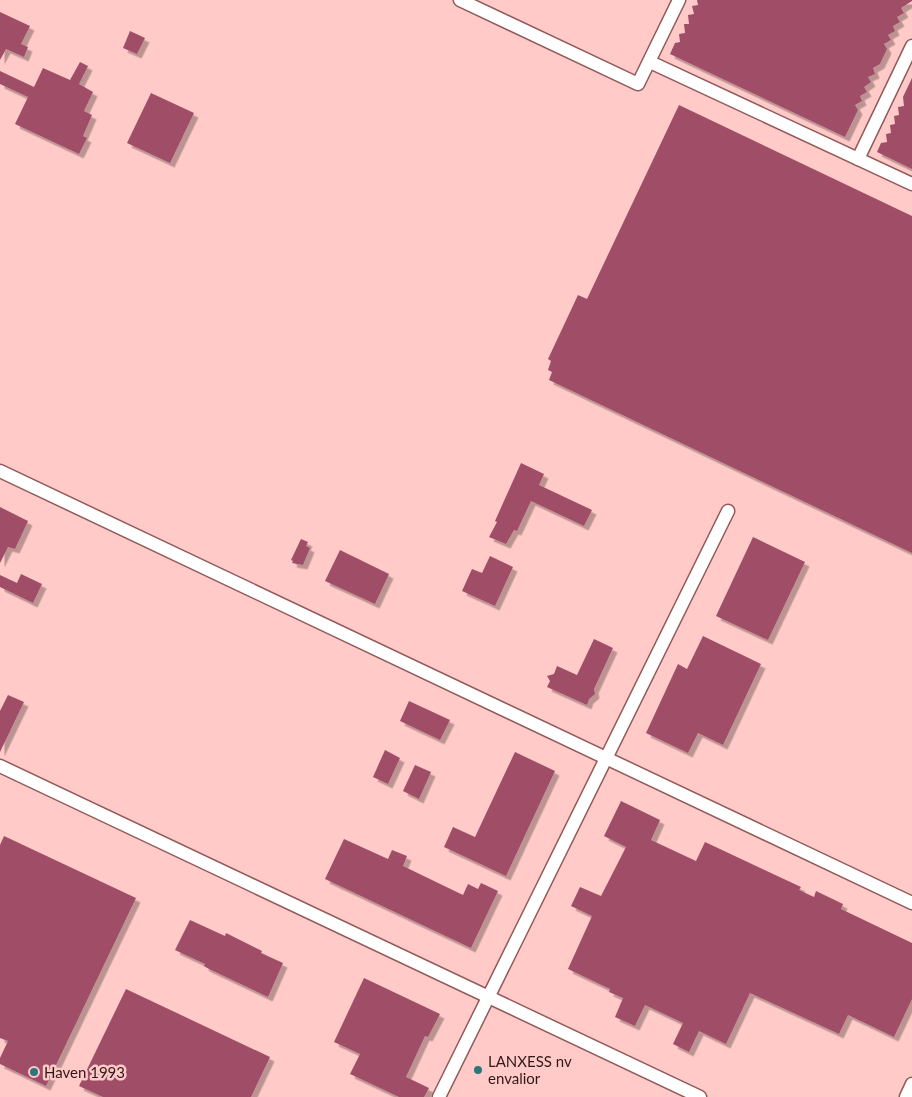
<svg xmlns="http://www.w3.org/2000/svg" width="912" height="1097" font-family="Lato,sans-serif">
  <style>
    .building { fill: #a04d68; filter: url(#shadow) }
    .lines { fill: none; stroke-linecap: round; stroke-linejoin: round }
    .minor-casing { stroke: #925957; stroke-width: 15 }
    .minor { stroke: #fff; stroke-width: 12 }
    .poi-dot { fill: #2d767b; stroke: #ffcac7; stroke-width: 2 }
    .labels { text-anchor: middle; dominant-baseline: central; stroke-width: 5; stroke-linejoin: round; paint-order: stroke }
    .poi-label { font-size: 15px; fill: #311919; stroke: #ffcac7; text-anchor: start }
  </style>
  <defs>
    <filter id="shadow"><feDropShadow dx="4.5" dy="4.5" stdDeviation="0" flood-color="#0004"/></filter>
  </defs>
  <rect width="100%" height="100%" fill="#ffcac7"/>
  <!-- building -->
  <g class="building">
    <polygon points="697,0 912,0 912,1 901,8 904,13 897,17 900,22 893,26 895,31 888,35 891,40 884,44 887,49 880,64 873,68 875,74 868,77 871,82 864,87 867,92 860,96 862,101 855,105 858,110 845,137 670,54 675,43 680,42 679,34 685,33 684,24 689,24 688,15 694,14 692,6 698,5"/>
    <polygon points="0,12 30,26 21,44 28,47 24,57 6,49 0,60"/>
    <polygon points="130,31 145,38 137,54 123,48"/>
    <polygon points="80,62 88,66 79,84 93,92 84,111 92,115 83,136 87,138 79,154 15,124 28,97 0,84 0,71 34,87 43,68 70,80"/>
    <polygon points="912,78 912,169 877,152 881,143 887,142 886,134 891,133 890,125 895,124 894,116 899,115 898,107 904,106 903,97"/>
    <polygon points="151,93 194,113 170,163 127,143"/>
    <polygon points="679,105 912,216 912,553 549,380 552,372 548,370 551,361 548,359 578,295 587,299"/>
    <polygon points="521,463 544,474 539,485 592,510 584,526 531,501 517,531 514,530 506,544 489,537 497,522 495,521"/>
    <polygon points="0,507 28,521 15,549 8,547 0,563"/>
    <polygon points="753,537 805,562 768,640 716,616"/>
    <polygon points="301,539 308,542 306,546 310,548 303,565 292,563 293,561 291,560"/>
    <polygon points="340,550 389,574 375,604 325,581"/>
    <polygon points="490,556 513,567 495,606 462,591 472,569 482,573"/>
    <polygon points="21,574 42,584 33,603 0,587 0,575 17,583"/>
    <polygon points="703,636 761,664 723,745 698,733 688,753 646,733 678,664 687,669"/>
    <polygon points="594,639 613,648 594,689 595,694 589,699 587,705 547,687 550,681 547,676 554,674 557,666 577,675"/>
    <polygon points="8,695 24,702 0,752 0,711"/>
    <polygon points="409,701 450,720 440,740 400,721"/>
    <polygon points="385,750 400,758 388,784 373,777"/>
    <polygon points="515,752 555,771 506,876 444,847 453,827 475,837"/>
    <polygon points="415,765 431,772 419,799 403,791"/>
    <polygon points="621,801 660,820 651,840 696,861 705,842 801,887 799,890 814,897 816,891 843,904 841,909 912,943 912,999 894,1037 848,1015 839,1034 750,993 726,1044 699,1031 689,1052 673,1044 683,1023 645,1005 635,1026 615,1017 623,998 609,992 610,989 568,969 592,916 571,906 580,887 601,896 626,847 604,836"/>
    <polygon points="4,836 136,898 46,1086 0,1064 0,1058 8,1041 0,1038 0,845"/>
    <polygon points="344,839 388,859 392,850 407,856 403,866 463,895 468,884 478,889 481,883 498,891 471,948 325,879"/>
    <polygon points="190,920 225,936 226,933 262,951 261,953 283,963 268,997 209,969 204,966 205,964 175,950"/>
    <polygon points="364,978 440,1014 428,1037 425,1036 406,1077 429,1088 424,1097 399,1097 350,1074 360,1054 334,1042"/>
    <polygon points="126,989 270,1057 251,1097 103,1097 79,1086"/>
  </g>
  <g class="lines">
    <defs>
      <g id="minor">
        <polyline points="460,0 638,84 679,0"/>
        <polyline points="650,62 912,184"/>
        <polyline points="858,159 912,46"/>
        <polyline points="0,471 912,903"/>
        <polyline points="0,766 700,1097"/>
        <polyline points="439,1097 728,511"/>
        <polyline points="906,1097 912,1084"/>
      </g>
    </defs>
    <!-- minor casing -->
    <use href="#minor" class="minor-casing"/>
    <!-- minor -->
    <use href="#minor" class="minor"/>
  </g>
  <!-- markers -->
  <g class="poi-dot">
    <circle cx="478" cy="1070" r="5"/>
    <circle cx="34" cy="1072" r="5"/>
  </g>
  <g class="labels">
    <!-- poi labels -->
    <g class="poi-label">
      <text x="488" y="1061">LANXESS nv<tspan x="488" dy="17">envalior</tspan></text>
      <text x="44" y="1072">Haven 1993</text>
    </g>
  </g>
</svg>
